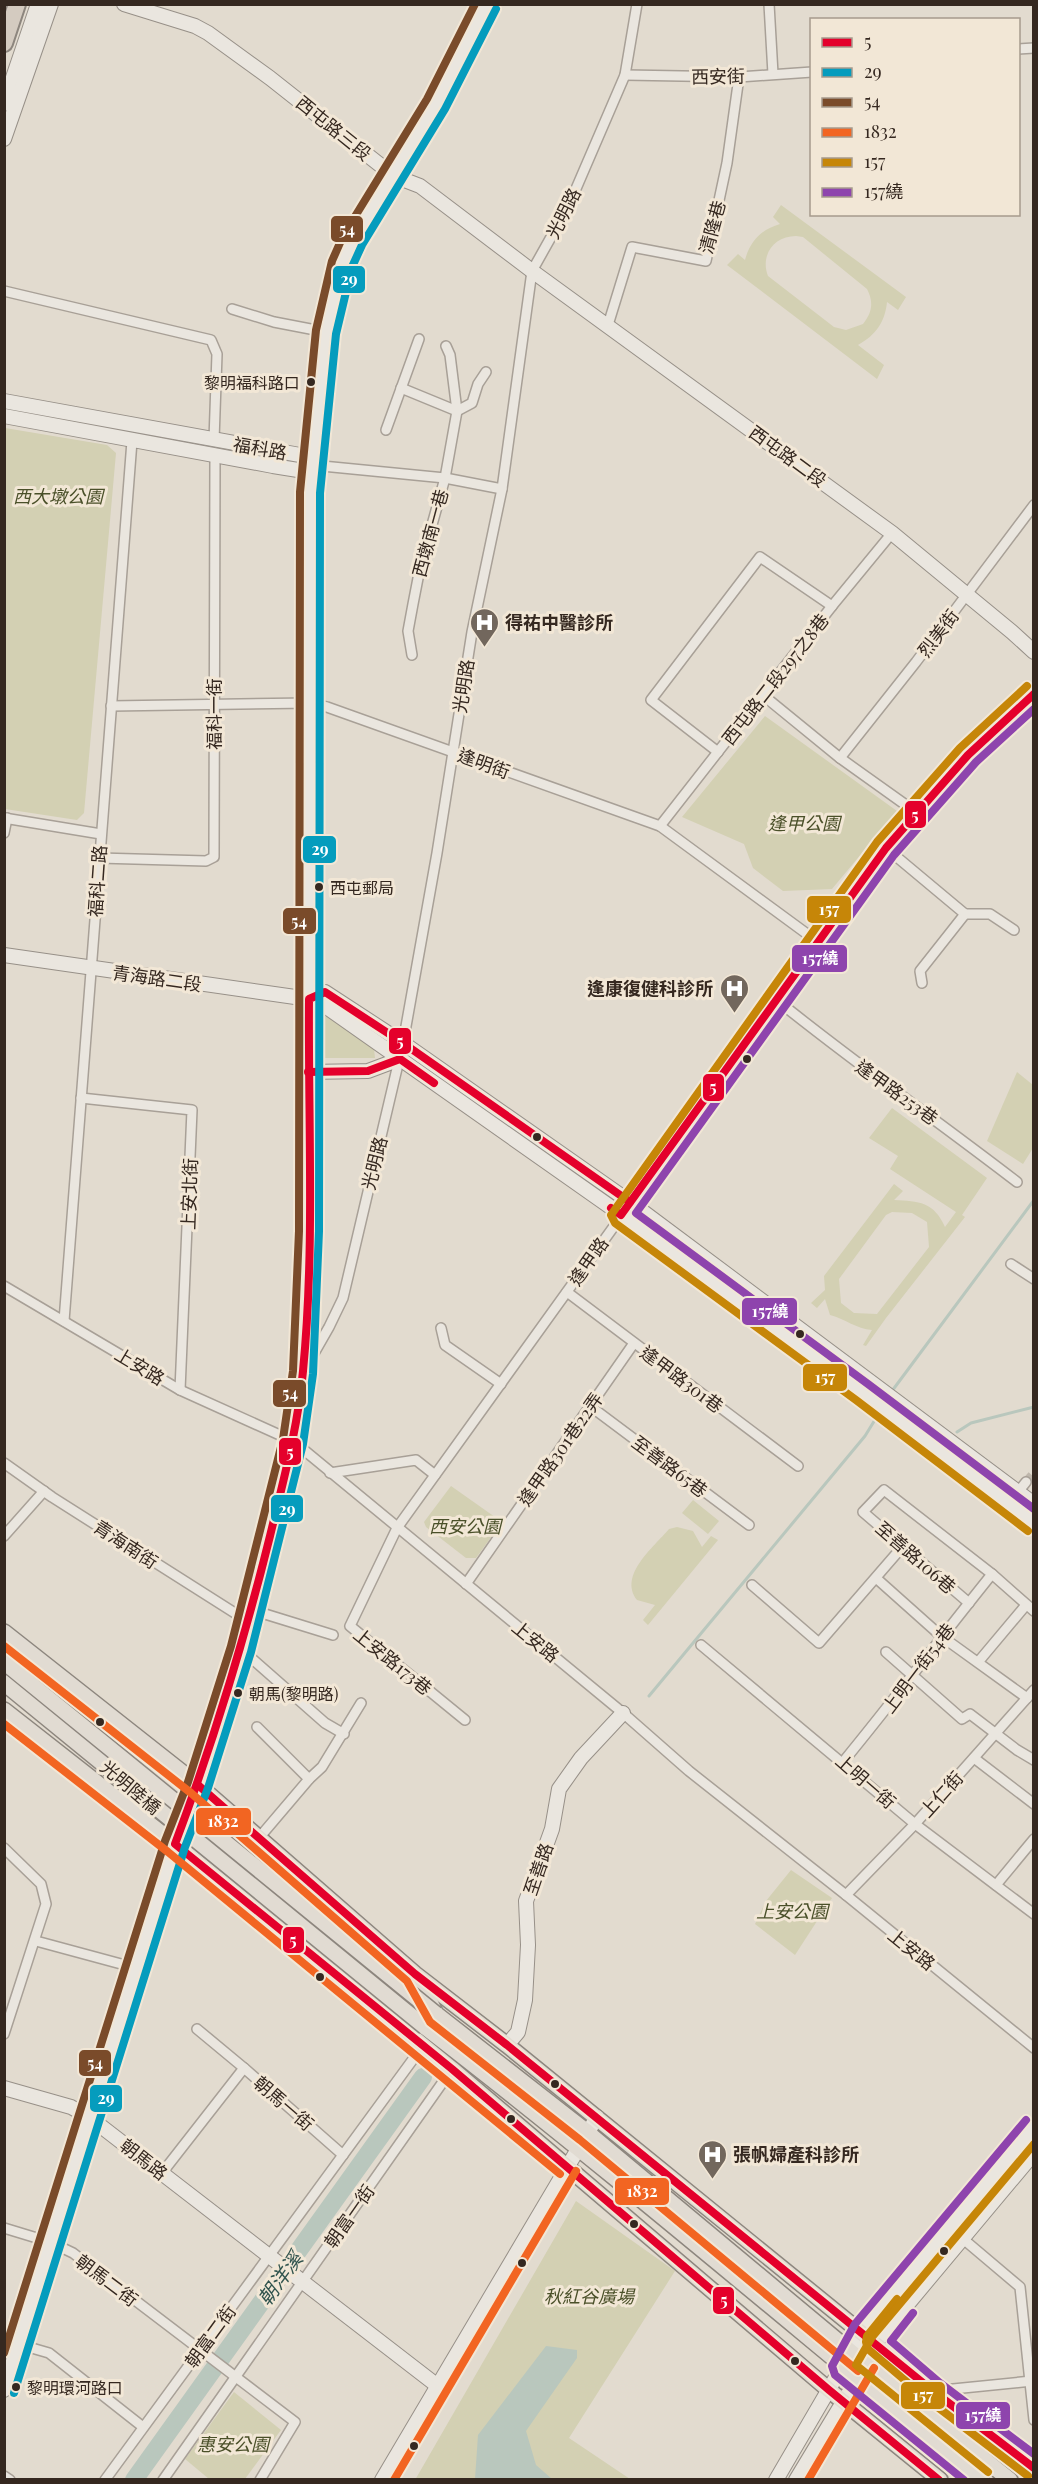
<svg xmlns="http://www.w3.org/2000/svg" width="1038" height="2484" font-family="'Playfair Display','Noto Sans TC',serif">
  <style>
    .green { fill: #d3d0b3; fill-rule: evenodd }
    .water { fill: #b9c7bd }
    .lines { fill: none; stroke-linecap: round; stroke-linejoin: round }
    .stream { stroke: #b9c7bd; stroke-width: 3 }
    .river { stroke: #b9c7bd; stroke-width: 18 }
    .street-tunnel { stroke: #bfb7ac; stroke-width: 9; stroke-dasharray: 9 4.5; stroke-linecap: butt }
    .street-casing { stroke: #a8a097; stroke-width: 12 }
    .secondary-casing { stroke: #979088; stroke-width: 16 }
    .primary-casing { stroke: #8d867e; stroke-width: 18 }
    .highway-casing { stroke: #8d867e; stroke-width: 20 }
    .street { stroke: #eae6df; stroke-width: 9 }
    .secondary { stroke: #eae6df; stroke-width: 14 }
    .primary { stroke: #e1dbd2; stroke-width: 15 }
    .highway { stroke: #d4cbc0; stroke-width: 16 }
    .primary-bridge-casing { stroke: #8d867e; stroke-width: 18; stroke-linecap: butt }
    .primary-bridge { stroke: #e1dbd2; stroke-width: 15 }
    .bus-1-casing { stroke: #f2e7d6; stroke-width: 12 }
    .bus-2-casing { stroke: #f2e7d6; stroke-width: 12 }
    .bus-3-casing { stroke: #f2e7d6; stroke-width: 12 }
    .bus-4-casing { stroke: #f2e7d6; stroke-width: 12 }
    .bus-5-casing { stroke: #f2e7d6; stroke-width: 12 }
    .bus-6-casing { stroke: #f2e7d6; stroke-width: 12 }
    .bus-1 { stroke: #e4002b; stroke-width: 8 }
    .bus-2 { stroke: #059cbd; stroke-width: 8 }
    .bus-3 { stroke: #7a4b2a; stroke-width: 8 }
    .bus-4 { stroke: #f26522; stroke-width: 8 }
    .bus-5 { stroke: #c68608; stroke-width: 8 }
    .bus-6 { stroke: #8e44ad; stroke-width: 8 }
    .bus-dot { fill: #352820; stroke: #f2e7d6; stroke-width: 2 }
    .labels { text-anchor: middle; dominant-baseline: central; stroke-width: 6; stroke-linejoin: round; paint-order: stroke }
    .bus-label { font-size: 16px; fill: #352820; stroke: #f2e7d6; text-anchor: start }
    .street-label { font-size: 18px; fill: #352820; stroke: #f2e7d6 }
    .park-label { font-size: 18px; font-style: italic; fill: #4a5029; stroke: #f2e7d6 }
    .poi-label { font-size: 18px; font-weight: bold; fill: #352820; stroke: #f2e7d6; text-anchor: start }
    .water-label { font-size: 20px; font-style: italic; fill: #31544e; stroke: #f2e7d6 }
    .line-badge { stroke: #f2e7d6; stroke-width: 2 }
    .badge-label { font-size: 16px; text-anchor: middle; font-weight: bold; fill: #fff }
  </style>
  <rect width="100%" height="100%" fill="#e2dbcf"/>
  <!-- green -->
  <g class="green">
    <path d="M781,205L906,297L898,310L887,302C885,322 876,335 858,345L884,365L877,379L727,265L738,254L745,260C750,241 762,229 780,224L773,217ZM796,236L803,237L867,289C874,302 872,313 863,324L846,330L834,327L768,276C760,255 774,236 796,236Z"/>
    <polygon points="5,428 107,445 116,453 84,813 77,820 5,809"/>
    <polygon points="765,716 897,811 832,889 783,891 753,868 744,844 682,817"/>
    <polygon points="325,1014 374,1049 375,1058 325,1058"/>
    <polygon points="1017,1072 1033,1085 1033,1148 1023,1164 987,1141"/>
    <path d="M892,1108L987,1178L962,1215L965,1217L886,1318L866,1346L863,1345L872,1330C856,1329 846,1319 830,1315L825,1299L817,1308L811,1303L825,1290L824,1276L894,1184L903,1191L894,1200C919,1201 934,1202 945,1227L956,1212L890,1169L898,1156L869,1138ZM892,1212L912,1213L927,1222L929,1247L877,1314L854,1313L841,1303L839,1279L886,1215Z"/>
    <polygon points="451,1486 502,1522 476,1558 466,1558 426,1527 424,1522"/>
    <polygon points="693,1500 719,1521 708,1534 682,1513"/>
    <path d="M677,1527L693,1531L702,1547L711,1536L718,1540L648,1625L643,1620L655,1605L637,1600C618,1575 654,1547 669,1529Z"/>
    <polygon points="791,1870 832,1898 795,1955 755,1924 766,1901"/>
    <polygon points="576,2201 675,2271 569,2438 630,2479 415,2480"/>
    <polygon points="234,2392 281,2430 245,2479 209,2479 185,2459"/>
  </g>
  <!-- water -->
  <polygon class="water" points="546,2346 577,2350 577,2358 526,2431 536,2465 552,2479 475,2479 478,2435"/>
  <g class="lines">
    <!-- stream -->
    <g class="stream">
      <polyline points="892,1391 1034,1200"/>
      <polyline points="957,1432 971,1423 1034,1407"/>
      <polyline points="649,1696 865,1436 881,1410"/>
    </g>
    <!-- river -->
    <polyline class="river" points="134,2480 423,2077"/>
    <!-- street-tunnel -->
    <polyline class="street-tunnel" points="1026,1482 1034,1473"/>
    <defs>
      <g id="street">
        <polyline points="769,4 773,74"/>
        <polyline points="1018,49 1034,48"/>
        <polyline points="625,75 739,77 812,72"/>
        <polyline points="4,291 211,340 217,354 214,440"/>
        <polyline points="232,309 274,322 326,332"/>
        <polyline points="608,325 632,247 706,261 727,163 739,77"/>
        <polyline points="401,388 457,411 472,403 478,384 486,372"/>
        <polyline points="386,430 419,339"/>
        <polyline points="312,465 445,478 502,489"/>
        <polyline points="412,655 408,631 413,604 420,568 445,478 457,411 450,355 446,346"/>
        <polyline points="764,696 840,758 917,813"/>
        <polyline points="111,706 310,703 327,707 660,826 818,942"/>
        <polyline points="718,752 651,700 760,557 832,606"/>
        <polyline points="840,758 916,662 1034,505"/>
        <polyline points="4,818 101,834"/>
        <polyline points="660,826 832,606 892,533"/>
        <polyline points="4,833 7,818"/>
        <polyline points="886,848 965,914 920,971 922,983"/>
        <polyline points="99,858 206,861 214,857 215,455"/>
        <polyline points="965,914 990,914 1014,930"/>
        <path d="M778,1001C856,1064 938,1121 1017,1182"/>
        <polyline points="81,1098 192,1110 180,1390"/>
        <polyline points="1011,1264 1034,1279"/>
        <polyline points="4,1286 180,1390 293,1441 623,1713 689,1771 846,1895 1034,2048"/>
        <polyline points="567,1292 798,1466"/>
        <polyline points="64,1321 132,441"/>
        <polyline points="441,1328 445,1345 501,1384"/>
        <polyline points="305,1369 329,1327 343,1298 403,1043 437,853 472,632 502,489 532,271 569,205 625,75 637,4"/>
        <polyline points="590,1406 749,1525"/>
        <polyline points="4,1463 52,1497 249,1622"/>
        <polyline points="330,1473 416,1460 435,1475"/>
        <polyline points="1018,1492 1026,1482"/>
        <polyline points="4,1536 44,1491"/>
        <polyline points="876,1578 941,1636 1027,1698"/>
        <polyline points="466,1584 634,1343"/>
        <polyline points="752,1585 819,1643 903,1546"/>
        <polyline points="969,1603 863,1512 884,1490 992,1574 1034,1611"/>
        <polyline points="252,1610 333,1635"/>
        <polyline points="701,1645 915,1824 1034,1914"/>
        <polyline points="241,1649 325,1723 344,1734"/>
        <polyline points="886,1652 962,1719 970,1714 1017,1750 1034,1760"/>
        <polyline points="979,1661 1026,1605"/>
        <polyline points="465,1720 350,1626 397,1528 886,848 968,755 1034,694"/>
        <polyline points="257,1727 309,1779"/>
        <polyline points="974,1758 1034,1804"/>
        <path d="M843,1762C894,1700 942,1636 992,1574"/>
        <polyline points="258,1839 309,1779 322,1767 361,1703"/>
        <polyline points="4,1848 41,1884 46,1904 4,2034"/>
        <polyline points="996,1885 1034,1839"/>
        <polyline points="846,1895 915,1824 1034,1690"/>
        <polyline points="36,1941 136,1968"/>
        <polyline points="197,2029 244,2068"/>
        <polyline points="162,2173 244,2068 343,2155"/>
        <polyline points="4,2228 50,2242 73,2253 295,2422 260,2480"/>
        <polyline points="962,2238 1020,2287 1034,2420"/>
        <polyline points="4,2340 49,2353 143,2427"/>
        <polyline points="933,2391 1032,2381"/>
        <polyline points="4,2476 10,2480"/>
        <polyline points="105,2480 422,2047"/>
        <polyline points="163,2480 452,2069"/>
      </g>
      <g id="secondary">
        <polyline points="124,4 195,26 208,33 270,78 394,176 420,186 532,271 892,533 1012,632 1034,652"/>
        <polyline points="4,104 38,4"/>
        <polyline points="4,139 51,4"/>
        <polyline points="4,401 300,455 312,465"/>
        <polyline points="4,416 273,466 298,470 312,465"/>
        <polyline points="4,955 309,999 325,1006 636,1225 862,1392 1034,1523"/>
        <polyline points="309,999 325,992 403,1043 630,1202 1034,1504"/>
        <polyline points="308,1072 368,1071 400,1059"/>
        <polyline points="507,2045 518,2032 525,2000 528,1945 526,1901 552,1829 559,1789 581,1758 623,1713"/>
        <polyline points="4,2088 71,2107 89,2117 439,2387"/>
        <polyline points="4,2390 175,1844 198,1785 241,1649 293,1441 303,1372 309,1231 310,492 326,332 342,264 353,240 394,176 436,104 487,4"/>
        <polyline points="382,2480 597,2117"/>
        <polyline points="776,2480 863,2331 1034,2127"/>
        <polyline points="796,2480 857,2379 876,2342 1034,2153"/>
      </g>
      <g id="primary">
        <polyline points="4,1632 198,1785 415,1974 507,2045 933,2391 1034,2468"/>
        <polyline points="4,1710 175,1844 452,2069 829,2390 940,2480"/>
        <polyline points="418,1979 436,2014 587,2132 851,2352 1010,2480"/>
        <path d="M425,2027C614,2173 795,2328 981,2480"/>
      </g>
      <polyline id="highway" points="4,43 17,4"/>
    </defs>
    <!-- street casing -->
    <use href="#street" class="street-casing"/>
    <!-- secondary casing -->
    <use href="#secondary" class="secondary-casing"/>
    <!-- primary casing -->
    <use href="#primary" class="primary-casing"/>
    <!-- highway casing -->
    <use href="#highway" class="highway-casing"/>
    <!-- street -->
    <use href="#street" class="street"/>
    <!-- secondary -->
    <use href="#secondary" class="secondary"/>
    <!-- primary -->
    <use href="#primary" class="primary"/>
    <!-- highway -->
    <use href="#highway" class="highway"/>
    <defs>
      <g id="primary-bridge">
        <polyline points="4,1662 436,2014"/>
        <polyline points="4,1683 425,2027"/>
      </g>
    </defs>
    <!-- primary-bridge casing -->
    <use href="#primary-bridge" class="primary-bridge-casing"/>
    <!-- primary-bridge -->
    <use href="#primary-bridge" class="primary-bridge"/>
    <defs>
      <g id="bus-1">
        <polyline points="308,1072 368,1071 400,1059 434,1083"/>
        <path d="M630,1202L403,1043L325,992L309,999C308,1123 315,1248 303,1371C298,1427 283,1482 270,1536C244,1641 213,1743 175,1844L452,2069L829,2390L939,2480"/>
        <polyline points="611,1208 621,1215 886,848 968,755 1034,694"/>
        <polyline points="198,1785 415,1974 507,2045 933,2391 1034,2468"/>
      </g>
      <polyline id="bus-2" points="14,2393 185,1847 208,1788 251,1652 303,1444 313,1374 319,1231 320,493 336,334 352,267 362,245 445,109 496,9"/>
      <polyline id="bus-3" points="4,2353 165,1841 188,1782 231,1646 283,1439 293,1371 299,1231 300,492 316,330 332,261 343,236 427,99 475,4"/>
      <g id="bus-4">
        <polyline points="4,1646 191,1793 407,1981 430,2022 580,2140 858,2371"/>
        <polyline points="4,1724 168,1852 560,2174"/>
        <polyline points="394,2480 576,2171"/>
        <polyline points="808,2480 874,2368"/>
      </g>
      <g id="bus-5">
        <polyline points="1027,686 960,748 877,842 611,1215 615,1223 856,1400 1028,1531"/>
        <polyline points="897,2299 867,2336 866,2342 868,2349 927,2399 1028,2476"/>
        <polyline points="988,2472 856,2365 872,2337 1034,2144"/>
      </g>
      <g id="bus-6">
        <polyline points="1034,709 976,762 894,855 636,1213 868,1384 1034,1509"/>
        <polyline points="913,2313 891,2341 940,2383 1034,2454"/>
        <polyline points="964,2480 835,2375 832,2366 855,2324 1026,2120"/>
      </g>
    </defs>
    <!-- bus-1 casing -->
    <use href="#bus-1" class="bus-1-casing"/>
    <!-- bus-2 casing -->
    <use href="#bus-2" class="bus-2-casing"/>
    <!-- bus-3 casing -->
    <use href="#bus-3" class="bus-3-casing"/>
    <!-- bus-4 casing -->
    <use href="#bus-4" class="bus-4-casing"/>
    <!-- bus-5 casing -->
    <use href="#bus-5" class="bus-5-casing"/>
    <!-- bus-6 casing -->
    <use href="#bus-6" class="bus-6-casing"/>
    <!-- bus-1 -->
    <use href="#bus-1" class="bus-1"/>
    <!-- bus-2 -->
    <use href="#bus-2" class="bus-2"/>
    <!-- bus-3 -->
    <use href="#bus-3" class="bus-3"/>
    <!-- bus-4 -->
    <use href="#bus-4" class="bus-4"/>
    <!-- bus-5 -->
    <use href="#bus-5" class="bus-5"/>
    <!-- bus-6 -->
    <use href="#bus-6" class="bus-6"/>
  </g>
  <!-- icons -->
  <defs>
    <symbol id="hospital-pin" viewBox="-11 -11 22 30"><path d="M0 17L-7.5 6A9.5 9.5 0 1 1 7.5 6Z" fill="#72675d" stroke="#f2e7d6"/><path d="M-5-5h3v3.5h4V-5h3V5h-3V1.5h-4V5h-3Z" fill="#fff"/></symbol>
  </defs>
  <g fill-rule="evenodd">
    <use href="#hospital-pin" x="468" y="606" width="33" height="45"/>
    <use href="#hospital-pin" x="718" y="972" width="33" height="45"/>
    <use href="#hospital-pin" x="696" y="2138" width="33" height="45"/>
  </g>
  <!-- markers -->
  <g class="bus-dot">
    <circle cx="311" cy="382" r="5"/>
    <circle cx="319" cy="887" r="5"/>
    <circle cx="747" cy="1059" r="5"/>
    <circle cx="537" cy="1137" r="5"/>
    <circle cx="800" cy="1334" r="5"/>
    <circle cx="238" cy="1693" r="5"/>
    <circle cx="100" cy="1722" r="5"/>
    <circle cx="320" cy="1977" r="5"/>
    <circle cx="555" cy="2084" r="5"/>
    <circle cx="511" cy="2119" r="5"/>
    <circle cx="634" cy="2224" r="5"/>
    <circle cx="944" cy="2251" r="5"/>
    <circle cx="522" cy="2263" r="5"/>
    <circle cx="795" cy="2361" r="5"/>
    <circle cx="16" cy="2387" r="5"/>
    <circle cx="414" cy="2446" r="5"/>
  </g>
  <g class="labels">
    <!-- bus labels -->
    <g class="bus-label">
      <text x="300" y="382" text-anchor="end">黎明福科路口</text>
      <text x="330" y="887">西屯郵局</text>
      <text x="249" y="1693">朝馬(黎明路)</text>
      <text x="27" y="2387">黎明環河路口</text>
    </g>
    <!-- street labels -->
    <g class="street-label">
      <text transform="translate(718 76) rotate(-1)">西安街</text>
      <text transform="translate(334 128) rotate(39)">西屯路三段</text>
      <text transform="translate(563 213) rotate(-63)">光明路</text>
      <text transform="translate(712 227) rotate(-75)">清隆巷</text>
      <text transform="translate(260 448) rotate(10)">福科路</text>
      <text transform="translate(788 456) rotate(36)">西屯路二段</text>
      <text transform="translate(430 533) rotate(-75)">西墩南一巷</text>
      <text transform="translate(938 633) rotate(-53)">烈美街</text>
      <text transform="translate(775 679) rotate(-52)">西屯路二段297之8巷</text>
      <text transform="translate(463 686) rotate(-81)">光明路</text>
      <text transform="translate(214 714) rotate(-90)">福科一街</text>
      <text transform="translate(484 763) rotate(20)">逢明街</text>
      <text transform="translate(97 881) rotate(-86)">福科二路</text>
      <text transform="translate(157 978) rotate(8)">青海路二段</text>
      <text transform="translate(897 1092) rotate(36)">逢甲路253巷</text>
      <text transform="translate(374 1163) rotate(-76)">光明路</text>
      <text transform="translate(189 1194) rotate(-88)">上安北街</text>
      <text transform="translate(588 1261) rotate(-55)">逢甲路</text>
      <text transform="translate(140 1366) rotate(31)">上安路</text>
      <text transform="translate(682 1379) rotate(37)">逢甲路301巷</text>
      <text transform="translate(560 1449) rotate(-55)">逢甲路301巷22弄</text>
      <text transform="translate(670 1466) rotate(37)">至善路65巷</text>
      <text transform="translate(126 1544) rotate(33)">青海南街</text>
      <text transform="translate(916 1557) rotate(41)">至善路106巷</text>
      <text transform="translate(536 1641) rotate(39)">上安路</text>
      <text transform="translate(393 1661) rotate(39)">上安路173巷</text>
      <text transform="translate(918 1668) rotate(-53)">上明一街54巷</text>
      <text transform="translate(866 1781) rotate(41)">上明一街</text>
      <text transform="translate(131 1787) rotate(40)">光明陸橋</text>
      <text transform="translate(941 1794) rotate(-48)">上仁街</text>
      <text transform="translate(538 1869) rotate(-71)">至善路</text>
      <text transform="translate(912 1949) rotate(39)">上安路</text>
      <text transform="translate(284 2103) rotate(41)">朝馬一街</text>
      <text transform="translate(144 2159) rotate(38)">朝馬路</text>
      <text transform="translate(349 2216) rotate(-55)">朝富一街</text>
      <text transform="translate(107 2280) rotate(37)">朝馬二街</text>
      <text transform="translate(210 2336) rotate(-54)">朝富二街</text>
    </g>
    <!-- park labels -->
    <g class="park-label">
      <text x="58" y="496">西大墩公園</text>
      <text x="804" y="823">逢甲公園</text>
      <text x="465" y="1526">西安公園</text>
      <text x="792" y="1911">上安公園</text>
      <text x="589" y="2296">秋紅谷廣場</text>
      <text x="233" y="2444">惠安公園</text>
    </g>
    <!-- poi labels -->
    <g class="poi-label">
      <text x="505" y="622">得祐中醫診所</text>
      <text x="713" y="988" text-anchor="end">逢康復健科診所</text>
      <text x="733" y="2154">張帆婦產科診所</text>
    </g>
    <!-- water labels -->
    <g class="water-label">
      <text transform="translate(279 2278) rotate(-54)">朝洋溪</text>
    </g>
  </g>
  <g class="line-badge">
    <rect x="330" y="215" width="34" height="28" rx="6" fill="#7a4b2a"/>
    <rect x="332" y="265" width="34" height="29" rx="6" fill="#059cbd"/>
    <rect x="904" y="800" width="23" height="29" rx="6" fill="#e4002b"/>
    <rect x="302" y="835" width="35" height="29" rx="6" fill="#059cbd"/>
    <rect x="806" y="895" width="46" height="29" rx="6" fill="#c68608"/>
    <rect x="282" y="907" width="35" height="28" rx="6" fill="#7a4b2a"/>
    <rect x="791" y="944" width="57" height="29" rx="6" fill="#8e44ad"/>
    <rect x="388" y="1027" width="24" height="28" rx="6" fill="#e4002b"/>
    <rect x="702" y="1073" width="23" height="29" rx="6" fill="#e4002b"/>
    <rect x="741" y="1297" width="57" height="29" rx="6" fill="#8e44ad"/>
    <rect x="802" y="1363" width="46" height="29" rx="6" fill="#c68608"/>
    <rect x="272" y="1379" width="35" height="29" rx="6" fill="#7a4b2a"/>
    <rect x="278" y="1437" width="24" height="29" rx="6" fill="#e4002b"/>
    <rect x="270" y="1494" width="34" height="29" rx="6" fill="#059cbd"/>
    <rect x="195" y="1807" width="57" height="29" rx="6" fill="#f26522"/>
    <rect x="282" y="1926" width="23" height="28" rx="6" fill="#e4002b"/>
    <rect x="78" y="2049" width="34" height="28" rx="6" fill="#7a4b2a"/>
    <rect x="89" y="2084" width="34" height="29" rx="6" fill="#059cbd"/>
    <rect x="614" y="2177" width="56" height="29" rx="6" fill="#f26522"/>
    <rect x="712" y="2286" width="23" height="29" rx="6" fill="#e4002b"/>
    <rect x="900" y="2381" width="46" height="29" rx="6" fill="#c68608"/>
    <rect x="955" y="2401" width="56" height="29" rx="6" fill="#8e44ad"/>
  </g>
  <g class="badge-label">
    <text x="347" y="235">54</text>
    <text x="349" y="285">29</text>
    <text x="915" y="821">5</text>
    <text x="320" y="855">29</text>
    <text x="829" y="915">157</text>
    <text x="299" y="927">54</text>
    <text x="820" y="964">157繞</text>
    <text x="400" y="1047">5</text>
    <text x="713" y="1093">5</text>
    <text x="770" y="1317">157繞</text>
    <text x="825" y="1383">157</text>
    <text x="290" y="1399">54</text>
    <text x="290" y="1458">5</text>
    <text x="287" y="1515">29</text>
    <text x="223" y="1827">1832</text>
    <text x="293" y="1946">5</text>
    <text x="95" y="2069">54</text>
    <text x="106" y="2104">29</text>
    <text x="642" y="2197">1832</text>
    <text x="724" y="2306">5</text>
    <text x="923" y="2401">157</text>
    <text x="983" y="2421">157繞</text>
  </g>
  <!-- border -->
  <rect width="1038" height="2484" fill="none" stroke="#352820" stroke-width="12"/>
  <!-- legend -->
  <rect x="810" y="18" width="210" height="198" fill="#f2e7d6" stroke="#a69b8d" stroke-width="1.5"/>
  <rect x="822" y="38" width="30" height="9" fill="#e4002b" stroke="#a69b8d" stroke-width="1.5"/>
  <text x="864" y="48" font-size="18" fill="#352820">5</text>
  <rect x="822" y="68" width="30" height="9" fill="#059cbd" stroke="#a69b8d" stroke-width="1.5"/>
  <text x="864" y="78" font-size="18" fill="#352820">29</text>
  <rect x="822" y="98" width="30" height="9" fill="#7a4b2a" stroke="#a69b8d" stroke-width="1.5"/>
  <text x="864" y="108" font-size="18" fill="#352820">54</text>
  <rect x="822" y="128" width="30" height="9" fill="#f26522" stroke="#a69b8d" stroke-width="1.5"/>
  <text x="864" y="138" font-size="18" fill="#352820">1832</text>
  <rect x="822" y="158" width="30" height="9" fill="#c68608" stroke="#a69b8d" stroke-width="1.5"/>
  <text x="864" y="168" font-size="18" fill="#352820">157</text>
  <rect x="822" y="188" width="30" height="9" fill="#8e44ad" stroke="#a69b8d" stroke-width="1.5"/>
  <text x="864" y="198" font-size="18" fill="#352820">157繞</text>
</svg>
